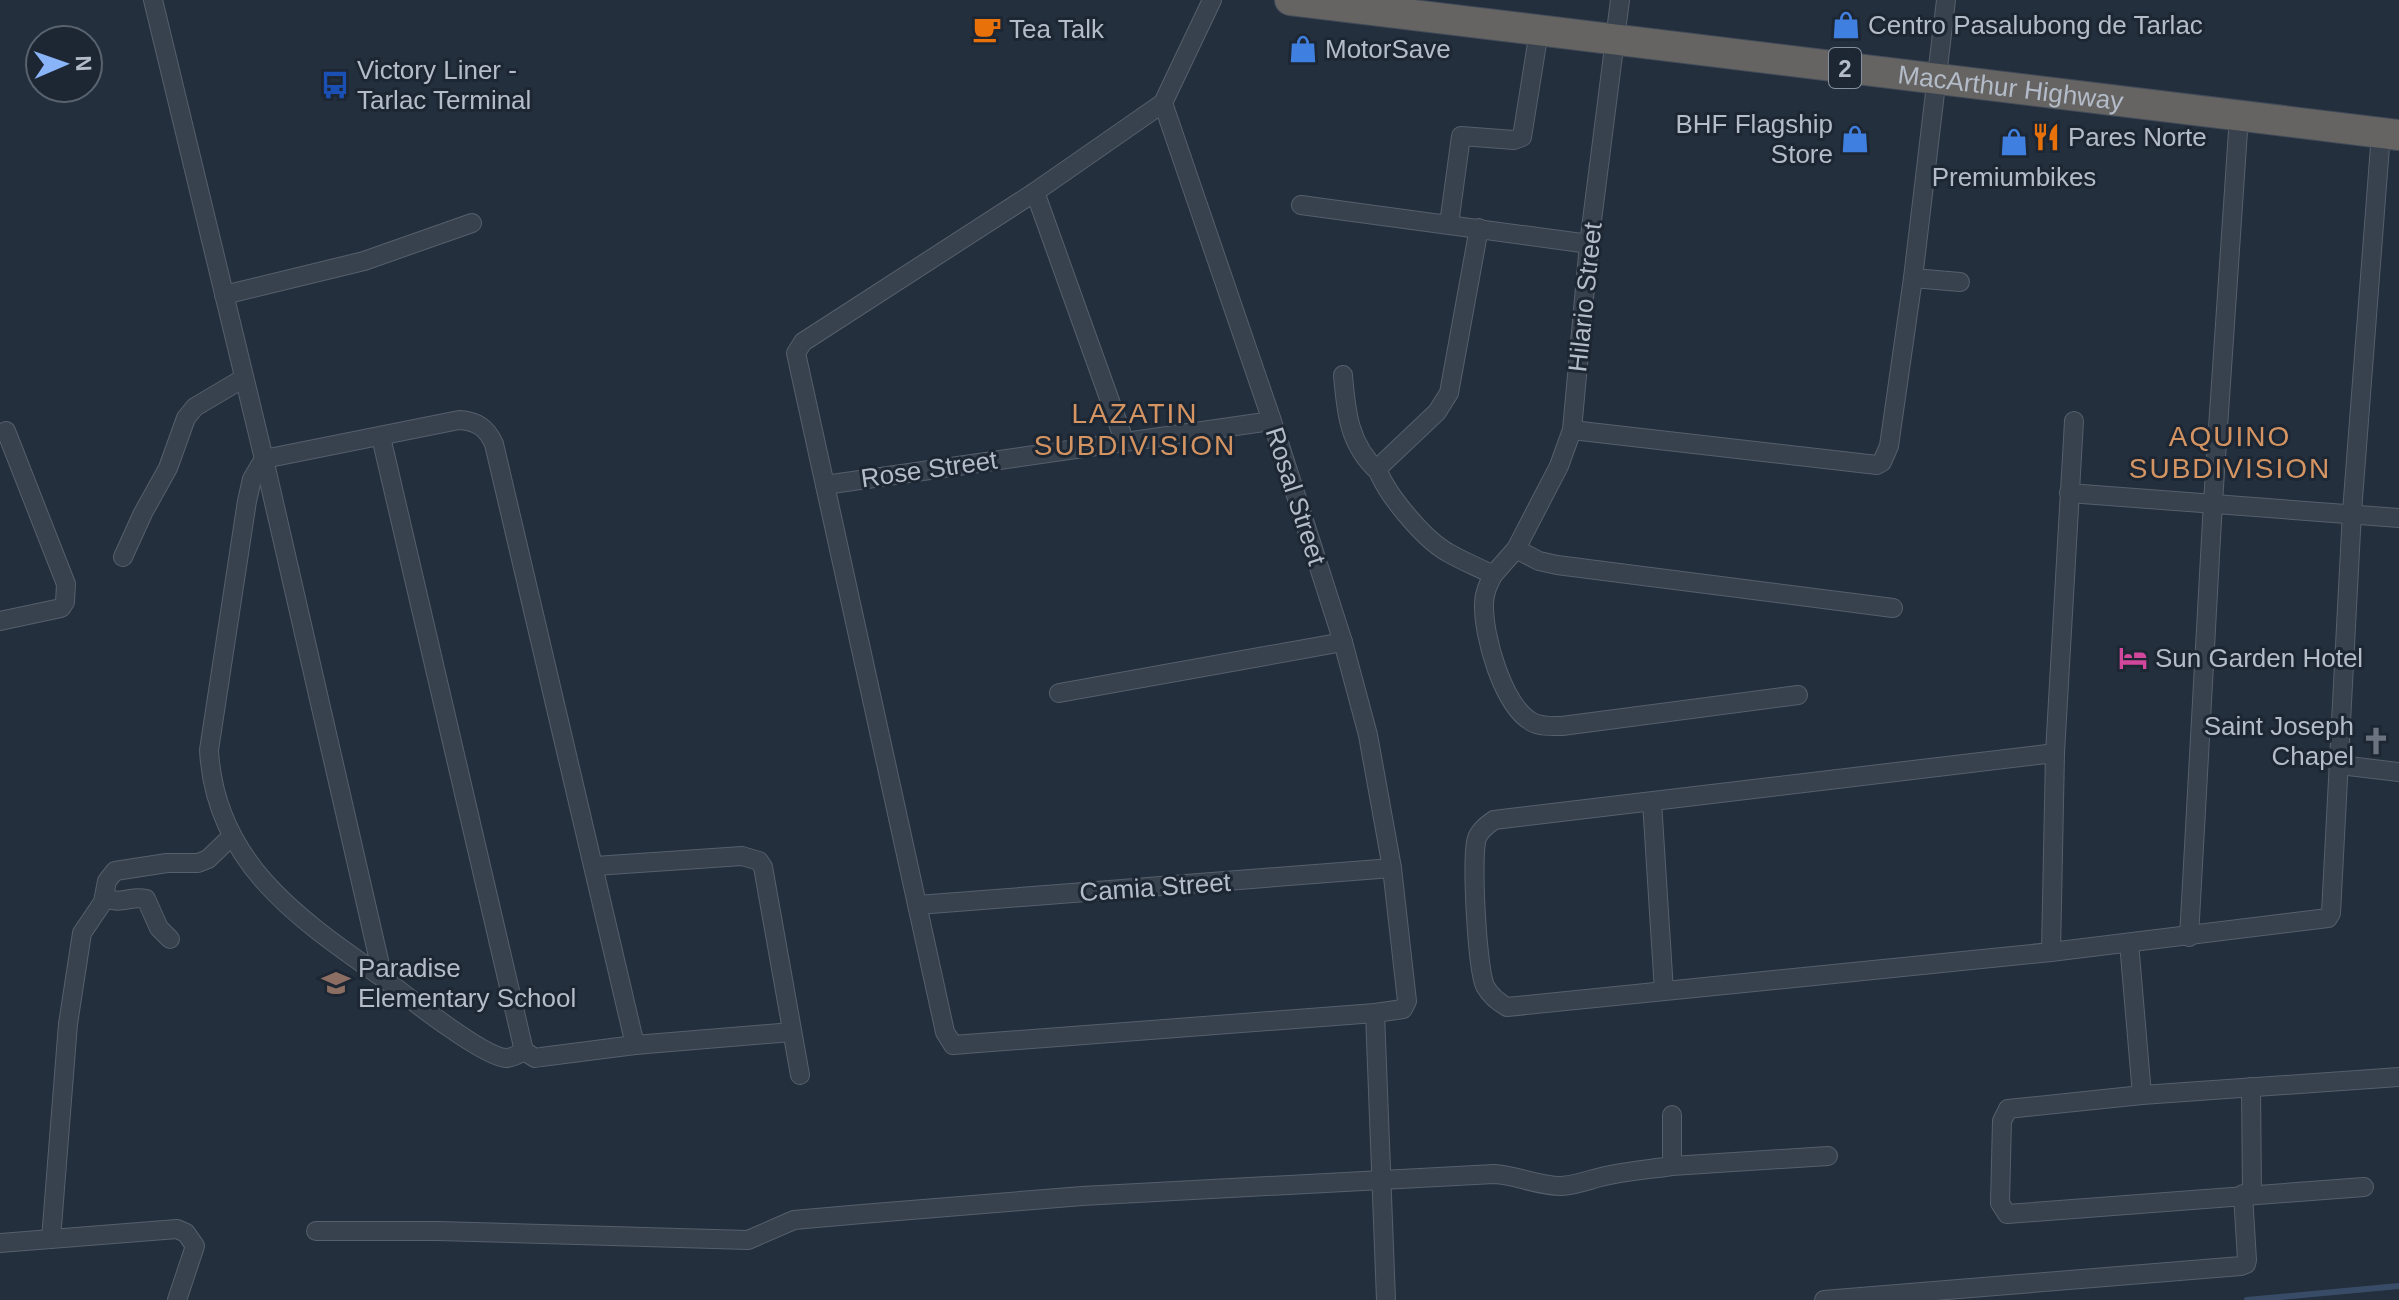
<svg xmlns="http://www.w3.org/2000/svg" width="2399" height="1300" font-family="Arial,sans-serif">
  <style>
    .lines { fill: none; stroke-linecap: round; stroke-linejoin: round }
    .stream { stroke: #394c67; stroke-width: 6 }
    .minor-casing { stroke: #565f6c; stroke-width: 20 }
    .trunk-casing { stroke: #434c59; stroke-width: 32 }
    .minor { stroke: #38414e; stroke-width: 18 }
    .trunk { stroke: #656462; stroke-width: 30 }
    .labels { text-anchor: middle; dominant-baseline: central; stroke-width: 6; stroke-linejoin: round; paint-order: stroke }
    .shield { fill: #1d2633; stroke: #878f9c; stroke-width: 2 }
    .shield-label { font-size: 24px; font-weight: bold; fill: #b4bcc9 }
    .poi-label { font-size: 26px; fill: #b4bcc9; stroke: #1d2633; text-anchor: start }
    .street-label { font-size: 26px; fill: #b4bcc9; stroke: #1d2633 }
    .neighbourhood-label { font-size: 28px; letter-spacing: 2px; fill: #d59563; stroke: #1d2633 }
  </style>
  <rect width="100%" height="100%" fill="#242f3e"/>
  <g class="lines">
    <!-- stream -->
    <polyline class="stream" points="2247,1300 2399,1286"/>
    <defs>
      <g id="minor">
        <path d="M153,0L264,459L383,978C405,995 483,1057 506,1058C512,1058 519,1054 524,1051"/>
        <polyline points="1163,103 1035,192 803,342 796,353 945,1032 953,1045 1375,1013 1403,1009 1407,1001 1392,868 1368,735 1343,642 1272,421 1163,103 1212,0"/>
        <polyline points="1035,192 1124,440"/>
        <polyline points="1301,205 1589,244"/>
        <polyline points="1449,224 1461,136 1514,140 1522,137 1539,31"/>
        <path d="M1479,228L1449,393L1437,412L1379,467L1378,471C1388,496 1424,539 1447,552C1462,561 1478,567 1493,575C1488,585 1484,593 1484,604C1483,636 1503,706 1532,722C1541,727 1553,726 1562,726L1798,695"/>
        <polyline points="1913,278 1960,282"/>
        <polyline points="224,295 364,261 472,223"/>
        <path d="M1343,375C1346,412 1349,445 1378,471"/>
        <polyline points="1572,430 1877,465 1882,462 1889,446 1913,278 1946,0"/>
        <polyline points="381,437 524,1051 535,1058 541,1057 635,1045 792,1032"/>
        <polyline points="825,485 1272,421"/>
        <polyline points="2069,493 2399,518"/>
        <polyline points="1516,549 1539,561 1557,565 1893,608"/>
        <polyline points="123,557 143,513 168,468 186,418 195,407 244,378"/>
        <polyline points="1493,575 1516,549 1559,466 1572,430 1589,244 1620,0"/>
        <polyline points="0,621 61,608 65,602 66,584 6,431"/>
        <polyline points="1059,693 1343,642"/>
        <path d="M2055,753L1494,820C1487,825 1480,830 1477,838C1471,856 1477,968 1485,986C1490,995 1498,1002 1507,1007L2051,952L2328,918L2331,913L2352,512L2381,133"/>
        <polyline points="2340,765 2399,772"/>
        <polyline points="1652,802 1664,991"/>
        <polyline points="595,866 742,856 759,861 763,867 800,1075"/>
        <path d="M104,897C122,906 130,895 146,899L159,928L170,939"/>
        <polyline points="918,905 1392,868"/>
        <polyline points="2189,937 2213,502 2239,116"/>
        <polyline points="2129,943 2142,1095"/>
        <polyline points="2051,952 2055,753 2074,421"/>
        <path d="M383,978C299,919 215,863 209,750L247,501L252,479L264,459L459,420C477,421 487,428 494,444L635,1045"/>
        <polyline points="1375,1013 1386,1300"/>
        <polyline points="2251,1087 2252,1194"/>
        <polyline points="1672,1166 1828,1156"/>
        <polyline points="2364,1187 2007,1214 2000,1203 2002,1121 2008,1109 2142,1095 2399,1077"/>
        <path d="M316,1231H437L748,1240L794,1220L862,1214L1082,1196L1494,1174C1517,1175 1537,1186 1561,1186C1578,1185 1593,1178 1610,1175C1630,1171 1651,1169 1672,1166V1115"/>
        <polyline points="51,1239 68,1024 82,933 103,902 107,881 115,871 167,863 198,863 208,859 231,837"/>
        <polyline points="0,1243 177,1229 186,1233 195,1246 177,1300"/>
        <polyline points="1824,1300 2241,1266 2246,1264 2247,1260 2243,1194"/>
      </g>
      <g id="trunk">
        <path id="s1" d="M1290,0L2399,135"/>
      </g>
    </defs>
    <!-- minor casing -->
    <use href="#minor" class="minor-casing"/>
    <!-- trunk casing -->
    <use href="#trunk" class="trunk-casing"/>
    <!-- minor -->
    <use href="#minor" class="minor"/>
    <!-- trunk -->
    <use href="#trunk" class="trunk"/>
  </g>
  <!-- icons -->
  <defs>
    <symbol id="shop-bare" viewBox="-9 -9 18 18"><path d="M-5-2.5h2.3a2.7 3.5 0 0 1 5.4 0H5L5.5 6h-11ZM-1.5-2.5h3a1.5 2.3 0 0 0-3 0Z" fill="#3f7fe0" stroke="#1d2633" stroke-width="2.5" paint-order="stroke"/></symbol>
    <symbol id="cafe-bare" viewBox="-9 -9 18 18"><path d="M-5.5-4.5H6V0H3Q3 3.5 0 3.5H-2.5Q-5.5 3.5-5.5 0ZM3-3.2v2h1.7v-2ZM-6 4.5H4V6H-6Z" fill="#e8710a" stroke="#1d2633" stroke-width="2.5" paint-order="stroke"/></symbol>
    <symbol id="bus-bare" viewBox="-9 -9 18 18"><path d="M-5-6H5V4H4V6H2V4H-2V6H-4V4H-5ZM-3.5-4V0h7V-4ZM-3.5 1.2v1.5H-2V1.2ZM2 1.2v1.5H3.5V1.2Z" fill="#1a4fb4" stroke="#1d2633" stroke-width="2.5" paint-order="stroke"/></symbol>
    <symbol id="restaurant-bare" viewBox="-9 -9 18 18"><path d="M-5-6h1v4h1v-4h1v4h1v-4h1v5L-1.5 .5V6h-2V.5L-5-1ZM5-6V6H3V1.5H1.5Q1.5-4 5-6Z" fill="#e8710a" stroke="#1d2633" stroke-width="2.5" paint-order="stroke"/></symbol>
    <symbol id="hotel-bare" viewBox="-9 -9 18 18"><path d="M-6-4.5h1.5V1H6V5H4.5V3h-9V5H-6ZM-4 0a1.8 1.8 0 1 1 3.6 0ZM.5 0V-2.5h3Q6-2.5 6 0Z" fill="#d1479c" stroke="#1d2633" stroke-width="2.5" paint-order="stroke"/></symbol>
    <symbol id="church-bare" viewBox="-9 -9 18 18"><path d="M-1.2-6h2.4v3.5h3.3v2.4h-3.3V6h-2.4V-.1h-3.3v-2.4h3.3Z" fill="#6b7280" stroke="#1d2633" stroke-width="2.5" paint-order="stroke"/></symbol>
    <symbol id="school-bare" viewBox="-9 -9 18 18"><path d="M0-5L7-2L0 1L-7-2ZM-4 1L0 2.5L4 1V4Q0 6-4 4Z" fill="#8d6e63" stroke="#1d2633" stroke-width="2.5" paint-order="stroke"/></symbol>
  </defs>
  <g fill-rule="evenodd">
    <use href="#shop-bare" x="1826" y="5" width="40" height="40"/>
    <use href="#cafe-bare" x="967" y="9" width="40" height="40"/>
    <use href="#shop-bare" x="1283" y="29" width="40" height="40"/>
    <use href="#bus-bare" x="315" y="65" width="40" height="40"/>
    <use href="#restaurant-bare" x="2026" y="117" width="40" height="40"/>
    <use href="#shop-bare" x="1835" y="119" width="40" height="40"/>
    <use href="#shop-bare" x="1994" y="122" width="40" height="40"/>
    <use href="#hotel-bare" x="2113" y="638" width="40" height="40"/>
    <use href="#church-bare" x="2356" y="721" width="40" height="40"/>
    <use href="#school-bare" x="316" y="963" width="40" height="40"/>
  </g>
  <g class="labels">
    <!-- shield labels -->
    <rect class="shield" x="1829" y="48" width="32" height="40" rx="6"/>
    <g class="shield-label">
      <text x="1845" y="68">2</text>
    </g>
    <!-- poi labels -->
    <g class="poi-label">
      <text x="1868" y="25">Centro Pasalubong de Tarlac</text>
      <text x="1009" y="29">Tea Talk</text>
      <text x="1325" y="49">MotorSave</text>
      <text x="357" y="70">Victory Liner -<tspan x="357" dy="30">Tarlac Terminal</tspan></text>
      <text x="1833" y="124" text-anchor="end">BHF Flagship<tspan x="1833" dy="30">Store</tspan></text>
      <text x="2068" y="137">Pares Norte</text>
      <text x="2014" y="177" text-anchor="middle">Premiumbikes</text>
      <text x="2155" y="658">Sun Garden Hotel</text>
      <text x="2354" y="726" text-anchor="end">Saint Joseph<tspan x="2354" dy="30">Chapel</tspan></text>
      <text x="358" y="968">Paradise<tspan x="358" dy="30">Elementary School</tspan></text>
    </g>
    <!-- street labels -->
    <g class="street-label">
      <text stroke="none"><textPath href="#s1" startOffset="726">MacArthur Highway</textPath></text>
      <text transform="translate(1585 297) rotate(-84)">Hilario Street</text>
      <text transform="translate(929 469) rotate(-8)">Rose Street</text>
      <text transform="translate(1296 496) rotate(72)">Rosal Street</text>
      <text transform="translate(1155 887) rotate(-4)">Camia Street</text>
    </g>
    <!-- neighbourhood labels -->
    <g class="neighbourhood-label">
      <text x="1135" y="413">LAZATIN<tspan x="1135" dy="32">SUBDIVISION</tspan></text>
      <text x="2230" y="436">AQUINO<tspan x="2230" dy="32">SUBDIVISION</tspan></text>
    </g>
  </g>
  <!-- north arrow -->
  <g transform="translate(64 64) rotate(88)"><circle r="38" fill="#1d2633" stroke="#59626f" stroke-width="2"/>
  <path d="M0-6L14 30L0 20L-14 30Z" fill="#8ab4f8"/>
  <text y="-12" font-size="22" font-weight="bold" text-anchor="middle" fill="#b4bcc9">N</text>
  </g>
</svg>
